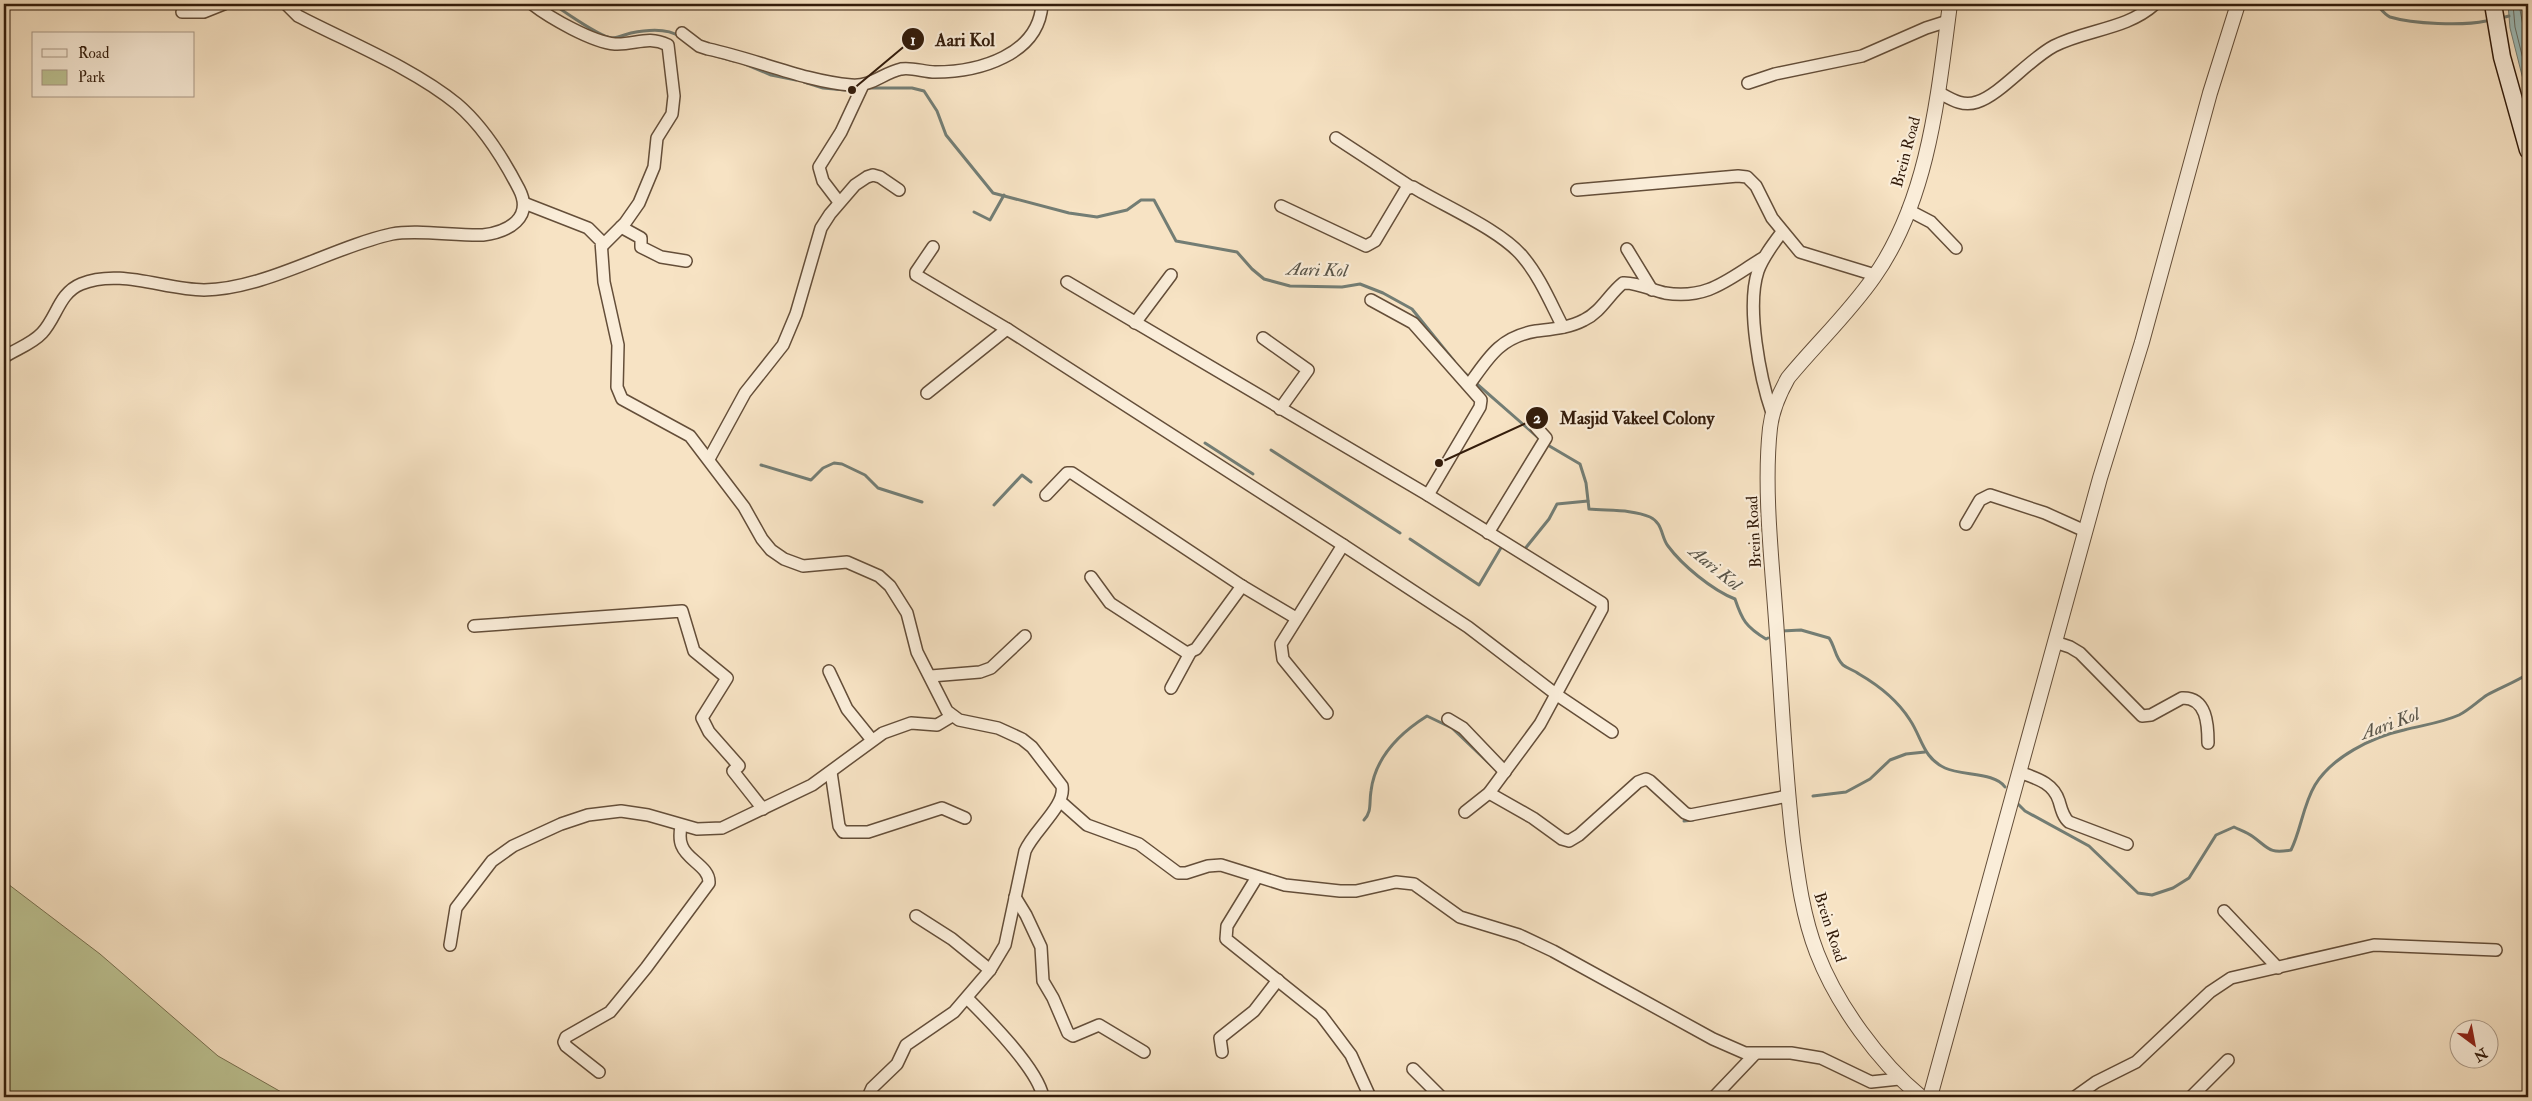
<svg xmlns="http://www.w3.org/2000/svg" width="2532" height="1101" font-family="'IM FELL Double Pica',serif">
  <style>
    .green { fill: #bdc494; stroke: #787050 }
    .water { fill: #9ebdba; stroke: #737d74 }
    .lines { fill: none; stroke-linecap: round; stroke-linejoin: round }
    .shore { stroke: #686c62; stroke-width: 1 }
    .stream { stroke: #737d74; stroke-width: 3 }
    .minor-casing { stroke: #644e39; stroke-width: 14 }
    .tertiary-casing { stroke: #644e39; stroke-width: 16 }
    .secondary-casing { stroke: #331c0b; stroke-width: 19 }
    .minor { stroke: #faedd9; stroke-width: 11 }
    .tertiary { stroke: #faedd9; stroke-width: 14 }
    .secondary { stroke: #faedd9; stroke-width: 16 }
    .labels { text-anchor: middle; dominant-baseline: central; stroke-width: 4.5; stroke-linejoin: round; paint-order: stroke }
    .street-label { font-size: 16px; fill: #331c0b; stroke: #faedd9 }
    .water-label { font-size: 18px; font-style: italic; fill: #585448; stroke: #faedd9 }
    .leader { fill: none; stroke: #331c0b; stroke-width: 2 }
    .callout-dot { fill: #331c0b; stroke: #faedd9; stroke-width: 2 }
    .mark-label { font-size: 15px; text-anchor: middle; font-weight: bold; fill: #fff }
    .callout-label { font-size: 18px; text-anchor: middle; font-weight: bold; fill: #331c0b; stroke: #faedd9; stroke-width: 4.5; stroke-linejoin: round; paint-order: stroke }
  </style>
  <rect width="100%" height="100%" fill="#f7e3c4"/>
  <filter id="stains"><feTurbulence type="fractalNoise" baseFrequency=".004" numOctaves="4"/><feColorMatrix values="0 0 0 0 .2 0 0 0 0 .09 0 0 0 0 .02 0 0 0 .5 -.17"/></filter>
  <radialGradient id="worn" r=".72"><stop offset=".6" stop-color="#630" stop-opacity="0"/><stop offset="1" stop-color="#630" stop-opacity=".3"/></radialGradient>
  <!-- green -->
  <polygon class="green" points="4,881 100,954 218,1056 290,1097 4,1097"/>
  <!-- water -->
  <polygon class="water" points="2508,4 2528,4 2528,99 2510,28"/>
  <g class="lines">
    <!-- shore -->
    <g class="shore">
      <polyline points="2513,4 2515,27 2528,79"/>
      <polyline points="2519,4 2528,53"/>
    </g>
    <!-- stream -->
    <g class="stream">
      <path d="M552,4C565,11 599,37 612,38C618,38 626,34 631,33C646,30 668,28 680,37"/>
      <path d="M2376,4C2380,8 2385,15 2390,17C2413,24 2463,26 2486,21"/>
      <polyline points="2505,17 2509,16"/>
      <polyline points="709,54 734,61"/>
      <polyline points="745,64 771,75 796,80"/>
      <polyline points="804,82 823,88 845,90"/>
      <polyline points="868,88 912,88 924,91 937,111 946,135 993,193 1069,213 1097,217 1127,210 1141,200 1154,200 1176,241 1237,252 1252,269 1264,279 1290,286 1342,287 1360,284 1383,293 1412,309 1454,361"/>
      <polyline points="974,212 990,220 1004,195"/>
      <polyline points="1461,370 1541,440"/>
      <polyline points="1205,443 1253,474"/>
      <path d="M1546,444L1580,464L1586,483L1589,509C1608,511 1632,509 1650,517C1663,523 1661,537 1668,546C1682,565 1712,590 1735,599C1742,620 1746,627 1766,639L1768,638"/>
      <polyline points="1271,450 1400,533"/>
      <polyline points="761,465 811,480 823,468 834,463 842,464 865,475 878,488 922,502"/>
      <polyline points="994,505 1022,475 1031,482"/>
      <polyline points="1410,539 1479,585 1502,546"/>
      <polyline points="1524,550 1549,519 1557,504 1588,501"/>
      <path d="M1782,631L1801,630L1829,638C1835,646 1835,658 1843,665C1848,669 1854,670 1859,674C1878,685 1898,701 1910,720C1922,738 1923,758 1945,768C1962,776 1995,772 2005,787"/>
      <polyline points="1813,796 1846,792 1870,779 1890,760 1906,754 1925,752"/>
      <path d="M2016,802L2025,811L2089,846L2138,893L2152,895L2173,888L2189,878L2216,835L2234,827C2240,830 2247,832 2252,836C2269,848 2268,854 2291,850C2301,830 2303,805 2315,785C2332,757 2372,737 2404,730C2423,725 2441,723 2459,715C2469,710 2478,701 2487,695C2500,688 2515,682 2528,674"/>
      <path d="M1364,820C1372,812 1369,803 1371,791C1375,758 1400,733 1427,716L1452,728L1492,766"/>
      <polyline points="1684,821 1693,820"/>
    </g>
    <defs>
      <g id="minor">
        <path d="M532,4C550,18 592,42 615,44C636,45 647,35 668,45L674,96L672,114L657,138L654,167L639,203L625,223L602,246"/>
        <polyline points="182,12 204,12 224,4"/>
        <path d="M682,33L699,46L708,49C756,59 803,81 851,85C871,87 883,73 901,69C912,67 924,72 935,72C979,72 1039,55 1042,4"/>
        <polyline points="1748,83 1775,74 1862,56 1926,28 1948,21"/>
        <path d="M1938,92C1951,99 1962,107 1977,102C2000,95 2028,60 2054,46C2087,29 2126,30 2155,4"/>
        <polyline points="1336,138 1411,187"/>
        <polyline points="1577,190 1738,176 1747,177 1756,186 1772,218 1800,252 1875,275"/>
        <polyline points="839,202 823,181 819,167 841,132 863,85"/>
        <path d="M524,203L588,228L601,241L604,282L618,345L617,387L622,399L690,436L744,507L762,539L771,550L784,559L803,566L847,562L879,576L890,586L907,613L917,652L947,711L959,720L998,728L1022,739L1032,747L1062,786C1066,806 1034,830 1025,851L1005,945L990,970L954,1012L906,1045L897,1064L872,1088L868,1097"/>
        <path d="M1281,206L1366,246L1375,241L1406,189L1413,187C1444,206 1501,230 1523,257C1540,277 1551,304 1563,327"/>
        <polyline points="1908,210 1931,222 1956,248"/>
        <polyline points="621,227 641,238 641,247 661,257 686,261"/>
        <polyline points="933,247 916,272 916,275 1007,329 1343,545 1468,627 1557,695 1612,732"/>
        <polyline points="1627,249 1652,290"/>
        <polyline points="1067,282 1428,495 1602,603 1602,609 1540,724 1489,793 1465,812"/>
        <polyline points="1371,300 1413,323 1481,400 1480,407 1428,495"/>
        <polyline points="1135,323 1171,275"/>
        <polyline points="1263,338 1308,370 1280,409"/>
        <path d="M4,357C16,349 32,344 42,333C57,317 59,293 81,284C120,268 165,290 204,290C266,289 332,247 392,234C416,229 456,236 483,235C508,232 534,218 519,189C503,158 484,127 457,104C413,68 348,42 298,16L286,4"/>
        <path d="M1469,385C1488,358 1500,337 1536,331C1552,329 1569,328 1584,320C1601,312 1609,294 1623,283C1636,282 1652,290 1665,293C1708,300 1728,279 1763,258"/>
        <polyline points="927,393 1007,329"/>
        <path d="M1772,413C1760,378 1746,307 1758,271C1763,257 1773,244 1782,232"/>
        <polyline points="709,459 745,393 783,345 796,314 821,228 830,214 855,185 867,177 873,175 880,177 899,190"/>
        <polyline points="1046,495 1067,473 1072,473 1242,586 1296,618"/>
        <polyline points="1966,524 1980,500 1990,495 2045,513 2085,531"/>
        <polyline points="1488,533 1546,438 1536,427"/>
        <polyline points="1091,577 1110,603 1187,653 1196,649 1242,586"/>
        <polyline points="474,626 682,611 694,651 727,678 702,718 709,732 739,766 733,771 763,809"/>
        <path d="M2055,642L2070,647L2080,653L2142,716L2151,715L2182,698C2207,697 2208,725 2208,743"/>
        <polyline points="829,671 847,709 872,740"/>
        <polyline points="931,676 980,672 991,668 1025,636"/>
        <polyline points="1171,688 1190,653"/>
        <polyline points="1327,713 1283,659 1281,644 1343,545"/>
        <polyline points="1448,719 1463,728 1505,772"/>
        <polyline points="831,772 839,826 843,832 868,832 942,808 965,818"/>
        <path d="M2019,772C2035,778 2053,782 2059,801C2061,808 2063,817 2069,822L2127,844"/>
        <polyline points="1489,793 1533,818 1562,839 1569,841 1579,835 1638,782 1646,779 1650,781 1685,813 1690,815 1788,796"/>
        <polyline points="1061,802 1087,825 1139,844 1178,873 1186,873 1208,866 1221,865 1285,885 1340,891 1356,891 1396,882 1414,884 1460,917 1519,935 1553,951 1713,1039 1745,1053 1791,1053 1821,1058 1871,1082 1899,1079"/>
        <polyline points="1257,877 1227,926 1226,939 1321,1015 1351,1055 1370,1097"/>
        <polyline points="1015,897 1026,915 1041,947 1043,981 1053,998 1068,1033 1073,1036 1099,1025 1144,1052"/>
        <polyline points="2224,911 2278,968"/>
        <polyline points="916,916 952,939 990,970"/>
        <polyline points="450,945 456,908 492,861 513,846 561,824 588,815 621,811 648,815 697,829 722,828 812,785 883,733 911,723 937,725 952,716"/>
        <path d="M967,998C988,1019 1038,1069 1043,1097"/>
        <polyline points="1222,1052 1220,1038 1254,1011 1278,980"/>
        <polyline points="1413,1069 1441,1097"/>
        <path d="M599,1072L566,1046L564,1042L566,1037L610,1012L646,968L709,883C710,867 687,860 682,846C679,840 680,832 681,826"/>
        <polyline points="1714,1097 1755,1054"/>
        <polyline points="2075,1097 2096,1082 2136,1062 2210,992 2231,978 2374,945 2496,950"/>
        <polyline points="2191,1097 2228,1060"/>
      </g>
      <g id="tertiary">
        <path d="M1921,1097C1879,1062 1837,1005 1817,953C1803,917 1798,879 1793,841C1785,773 1782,704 1777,635C1773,571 1763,492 1770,428C1772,410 1779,394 1788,378C1816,344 1849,313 1874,277C1929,199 1938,95 1950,4"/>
        <polyline points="1930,1097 2100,478 2142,342 2210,93 2238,4"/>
      </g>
      <polyline id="secondary" points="2493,4 2502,57 2528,150"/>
    </defs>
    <!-- minor casing -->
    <use href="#minor" class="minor-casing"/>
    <!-- tertiary casing -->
    <use href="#tertiary" class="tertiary-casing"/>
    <!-- secondary casing -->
    <use href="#secondary" class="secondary-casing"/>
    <!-- minor -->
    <use href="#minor" class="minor"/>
    <!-- tertiary -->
    <use href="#tertiary" class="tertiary"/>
    <!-- secondary -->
    <use href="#secondary" class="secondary"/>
  </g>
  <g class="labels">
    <!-- street labels -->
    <g class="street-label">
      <text transform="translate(1906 152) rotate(-75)">Brein Road</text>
      <text transform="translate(1754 532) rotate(-93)">Brein Road</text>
      <text transform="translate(1830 927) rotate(72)">Brein Road</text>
    </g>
    <!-- water labels -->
    <g class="water-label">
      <text transform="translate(1317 270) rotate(2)">Aari Kol</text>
      <text transform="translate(1715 568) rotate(39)">Aari Kol</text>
      <text transform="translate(2390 724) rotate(-20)">Aari Kol</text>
    </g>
  </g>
  <!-- callouts -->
  <path class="leader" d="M852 90L913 39M1439 463L1537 418"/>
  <g class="callout-dot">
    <circle cx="852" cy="90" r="5"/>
    <circle cx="1439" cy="463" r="5"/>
    <circle cx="913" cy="39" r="12"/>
    <circle cx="1537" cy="418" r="12"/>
  </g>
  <g class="mark-label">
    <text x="913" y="45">1</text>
    <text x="1537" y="423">2</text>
  </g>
  <g class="callout-label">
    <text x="965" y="46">Aari Kol</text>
    <text x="1637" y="424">Masjid Vakeel Colony</text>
  </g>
  <!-- margin -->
  <rect width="2532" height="1101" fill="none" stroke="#f7e3c4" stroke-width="20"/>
  <rect x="5" y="5" width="2522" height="1091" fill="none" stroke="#331c0b" stroke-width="2.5"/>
  <rect x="10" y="10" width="2512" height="1081" fill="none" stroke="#331c0b"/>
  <!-- legend -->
  <rect x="32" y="32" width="162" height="65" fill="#faedd9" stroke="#aa9987"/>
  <rect x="42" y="49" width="25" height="8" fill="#faedd9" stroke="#aa9987"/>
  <text x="78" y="58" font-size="15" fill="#331c0b">Road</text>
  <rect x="42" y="70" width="25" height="15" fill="#bdc494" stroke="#aa9987"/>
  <text x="78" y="82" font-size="15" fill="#331c0b">Park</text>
  <!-- north arrow -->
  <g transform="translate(2474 1044) rotate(148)"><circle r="24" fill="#faedd9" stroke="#aa9987"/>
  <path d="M0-4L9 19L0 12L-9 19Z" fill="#8f2418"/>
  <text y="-8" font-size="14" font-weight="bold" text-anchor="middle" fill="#331c0b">N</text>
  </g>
  <rect width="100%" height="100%" filter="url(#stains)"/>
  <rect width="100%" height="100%" fill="url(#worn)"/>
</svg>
